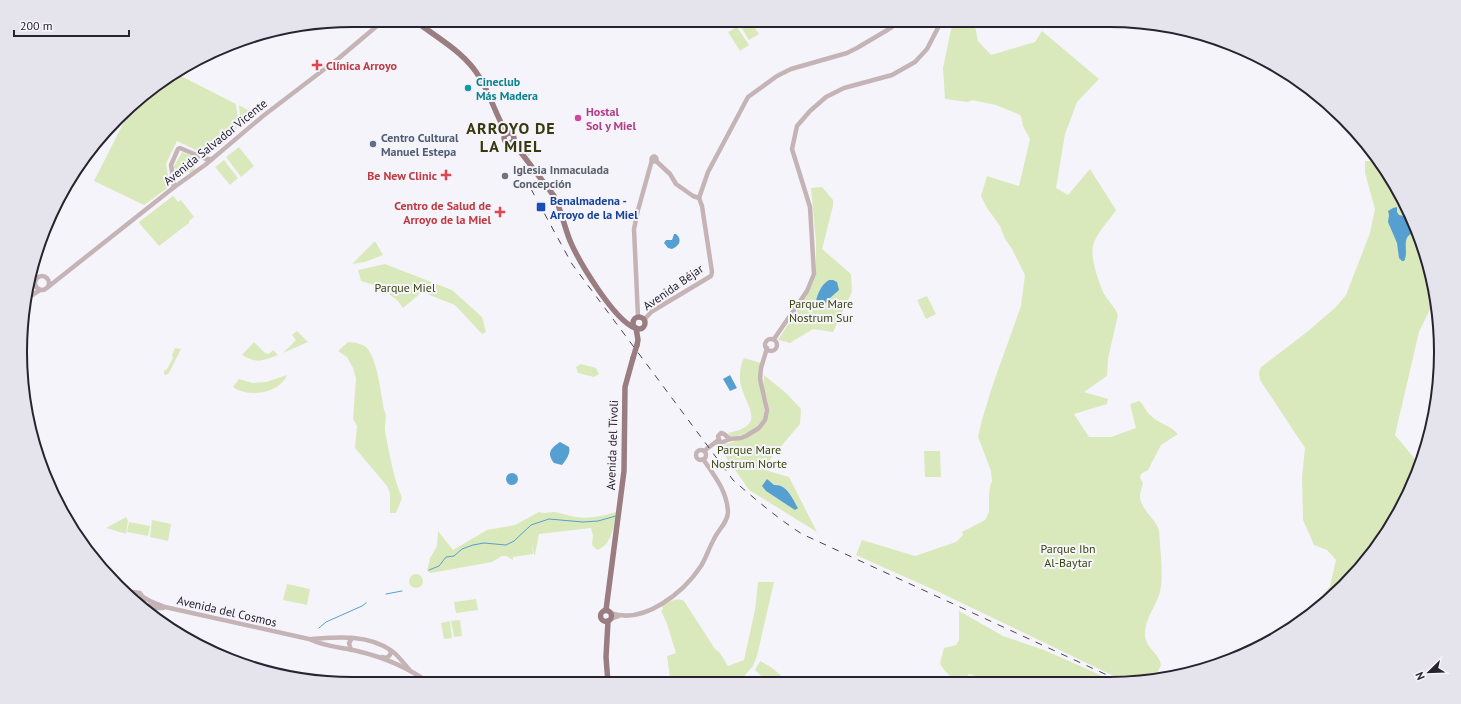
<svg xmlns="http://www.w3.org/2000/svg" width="1461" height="704" font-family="'PT Sans',sans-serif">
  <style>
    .green { fill: #dae9bb }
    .water { fill: #569fd1 }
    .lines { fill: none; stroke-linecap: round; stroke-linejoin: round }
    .stream { stroke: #569fd1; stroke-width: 1 }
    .minor { stroke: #c5b4b6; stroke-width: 4.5 }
    .major { stroke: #9a7d80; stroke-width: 5.5 }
    .rail { stroke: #494551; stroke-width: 1; stroke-dasharray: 7 7; stroke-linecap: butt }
    .major-bridge { stroke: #9a7d80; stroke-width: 5.5 }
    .health-dot { fill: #e0444e; stroke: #f6f4fb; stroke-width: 1.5 }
    .culture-dot { fill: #0f9aa8; stroke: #f6f4fb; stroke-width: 1.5 }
    .hotel-dot { fill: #d1479c; stroke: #f6f4fb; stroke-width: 1.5 }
    .service-dot { fill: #5c6f8a; stroke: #f6f4fb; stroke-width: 1.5 }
    .worship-dot { fill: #6b7280; stroke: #f6f4fb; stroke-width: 1.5 }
    .transit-dot { fill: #1a4fb4; stroke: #f6f4fb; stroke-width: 1.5 }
    .labels { text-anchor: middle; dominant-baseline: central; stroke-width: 4; stroke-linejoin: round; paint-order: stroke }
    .health-label { font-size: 12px; font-weight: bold; fill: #be3a42; stroke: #f6f4fb; text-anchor: end }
    .culture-label { font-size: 12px; font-weight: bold; fill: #0d838f; stroke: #f6f4fb; text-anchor: start }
    .hotel-label { font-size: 12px; font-weight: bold; fill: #b23c85; stroke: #f6f4fb; text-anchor: start }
    .service-label { font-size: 12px; font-weight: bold; fill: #4e5e75; stroke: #f6f4fb; text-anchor: start }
    .street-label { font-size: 12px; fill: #27232f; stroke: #f6f4fb }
    .worship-label { font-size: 12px; font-weight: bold; fill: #5b616d; stroke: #f6f4fb; text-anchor: start }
    .transit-label { font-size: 12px; font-weight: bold; fill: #164399; stroke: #f6f4fb; text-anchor: start }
    .park-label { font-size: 12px; fill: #37450b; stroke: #f6f4fb }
    .district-label { font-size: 16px; font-weight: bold; letter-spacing: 1px; fill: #393910; stroke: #f6f4fb }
    .rim { fill: none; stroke: #27232f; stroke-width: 2 }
  </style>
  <rect width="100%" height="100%" fill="#f6f4fb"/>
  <!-- green -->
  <g class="green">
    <path d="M953,20H982L975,26L978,41L991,55L1035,42L1042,31L1099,79L1077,102L1065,134L1056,188L1068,195L1090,169L1116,210C1109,221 1096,233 1093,246C1090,258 1099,283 1104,294C1108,301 1115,307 1118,315L1108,359L1107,376L1084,392L1108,399L1107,404L1074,414L1089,437H1111L1136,428L1130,404L1139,401C1144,404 1145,410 1149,414C1157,423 1170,425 1178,434L1161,445L1148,470L1141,474L1140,478L1143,483C1142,487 1140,492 1140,496C1140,509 1155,518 1159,530C1160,548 1164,576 1160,592C1156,607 1144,619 1145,636C1146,648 1159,653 1161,665L1157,673L1151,681H1124L941,593L856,555L862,540L915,556L956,542L963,535L962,532L985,520L989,512V495L990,486L992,481L991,471L978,437L982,420L992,387L1021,306L1025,275L1012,249L1005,239L1000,226L987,208L981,196L987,176L1019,186L1030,139L1023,126L1021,116L1018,114L996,105L972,100L968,102L945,99L943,68Z"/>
    <polygon points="750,21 759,34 749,40 741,27"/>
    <polygon points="737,27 749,45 740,51 728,32"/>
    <path d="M177,74L236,104C236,110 239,118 238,123C236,135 217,151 206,155L177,141L166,164L170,186L144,205L94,181L130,110L150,89Z"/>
    <polygon points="239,105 256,115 241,129"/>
    <polygon points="533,138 539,150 528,156 522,144"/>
    <polygon points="239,147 254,166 241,177 226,157"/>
    <polygon points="182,152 198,159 194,170 191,173 188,172 177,177 176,169 173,168"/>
    <polygon points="224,160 238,178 230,185 215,167"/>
    <polygon points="1365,161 1380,161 1385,168 1416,225 1435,287 1436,297 1419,332 1395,435 1420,465 1416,479 1372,554 1313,613 1313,608 1330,586 1336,560 1327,550 1314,545 1303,520 1302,477 1305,448 1260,380 1259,372 1261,367 1307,332 1336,307 1346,295 1370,233 1375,209 1365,173"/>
    <polygon points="822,187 833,200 833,206 822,249 851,274 852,292 833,332 813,329 790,343 778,340 795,314 813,283 816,275 816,242 811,188"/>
    <polygon points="173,196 178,202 181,200 194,217 189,221 189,223 159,246 140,224 139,222"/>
    <polygon points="375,241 383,255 365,262 352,264"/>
    <polygon points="385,264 452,290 482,317 486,332 482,334 455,305 422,292 403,308 398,301 380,287 361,281 358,270"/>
    <polygon points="927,296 936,314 926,319 917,300"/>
    <polygon points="297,331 308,342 283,353 296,340 292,335"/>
    <path d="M254,342L265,353L269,354L273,350L278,355C261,361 258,364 242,355Z"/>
    <path d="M348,342C354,342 360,343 366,347C377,357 381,394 384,410C388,416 384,424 385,431C389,452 394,480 402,498L396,513H390V493L387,486L355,448L357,426L353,419L356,379L353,368L347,357L338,351Z"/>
    <polygon points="175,348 181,349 169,373 166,375 164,374 164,371 167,369 173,358 172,355"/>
    <path d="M744,358L761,363C762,378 770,418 758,428C750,434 740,436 731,437L728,433C766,425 748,410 741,386C739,378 740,365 744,358Z"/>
    <polygon points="581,364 596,368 599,374 594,377 578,373 576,367"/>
    <path d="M287,375C279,394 249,398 233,387L239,379L252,383L266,382Z"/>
    <path d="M764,375L786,393L801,409L800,424L762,469L789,477L817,532L749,490L719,447C742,437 770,436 768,405C768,399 764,393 764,387C763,383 764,379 764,375Z"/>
    <polygon points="924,451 940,451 941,477 925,477"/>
    <path d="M539,512C545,514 548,512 554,512C561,513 569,516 576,517C590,519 602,516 616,512C614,526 612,545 597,550L592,545L593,536L591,528L539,534L535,555H534L532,544L533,554L513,557V560L506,556H502L492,562L431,573L427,571L430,558L437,546L438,531L453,550L487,530L515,525Z"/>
    <polygon points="126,517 128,521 126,534 106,528"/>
    <polygon points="152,520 171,524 168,541 150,537"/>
    <polygon points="129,522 150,526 148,536 127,532"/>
    <circle cx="416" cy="581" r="7"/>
    <path d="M758,582H774L757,656L753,666L739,682L735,676L729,678L727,676L709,683H656L657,680L670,678L667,656L676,653L667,624L661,610L663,609L662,606C669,602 677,597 684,601L715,649L720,653L728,666L744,660L755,610Z"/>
    <polygon points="287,584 310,589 307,605 283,600"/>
    <polygon points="476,599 478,610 456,613 454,602"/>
    <path d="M959,611L1003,636L1044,650L1114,681L993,682L969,674L963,682C955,682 943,671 940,663L944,648L956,645L959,640Z"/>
    <polygon points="460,620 462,636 454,637 451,621"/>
    <polygon points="450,621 452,638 444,639 441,623"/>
    <path d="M760,661C771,667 779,672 786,682L768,683L755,670Z"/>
  </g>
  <!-- water -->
  <g class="water">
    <path d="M1397,207V212L1399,215L1404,216L1409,213L1418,233C1398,233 1410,252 1404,261H1402L1399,258L1397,243L1388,222L1389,215L1388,211L1393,208Z"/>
    <path d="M674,234H676C683,240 679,246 672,249L668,248L664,243L666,240H672Z"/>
    <path d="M829,280H833L837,282L839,290L830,298L824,306H815C816,297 821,284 829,280Z"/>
    <polygon points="730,375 737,388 730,391 723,379"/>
    <path d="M560,442L569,447C571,453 566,460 562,465L554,463C546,453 551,448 560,442Z"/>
    <circle cx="512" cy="479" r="6"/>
    <path d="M767,479L774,485C787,484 792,498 798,508L795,510L766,491L762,486Z"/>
  </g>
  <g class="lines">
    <!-- stream -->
    <g class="stream">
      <polyline points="429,570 439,566 446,557 454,556 462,549 473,545 484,543 506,545 514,541 531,525 549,519 583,522 598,521 616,516"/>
      <polyline points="386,594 402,591"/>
      <polyline points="319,628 326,622 362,606 366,603"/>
    </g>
    <!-- minor -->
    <g class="minor">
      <circle cx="654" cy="159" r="2.5"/>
      <polyline points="655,160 670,174 676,184 693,196 699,198"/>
      <polyline points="173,188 174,185 171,165 178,149 180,148 206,159 212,159"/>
      <polyline points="699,198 708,172 748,97 777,76 791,69 847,53 857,48 884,32 892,27 898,20"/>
      <circle cx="42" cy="283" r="7"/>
      <polyline points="48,287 173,188 205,165 263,116 339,58 384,20"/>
      <polyline points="26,299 40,290"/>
      <polyline points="638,317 634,229 638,210 652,160"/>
      <polyline points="644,320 651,312 711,276 712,272 702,206 699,198"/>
      <polyline points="774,339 807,291 814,274 810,207 792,149 797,126 810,111 826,97 844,88 892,75 915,62 927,49 942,20"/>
      <circle cx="771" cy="345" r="6"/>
      <polyline points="720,442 718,436 721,433 724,434 730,439"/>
      <polyline points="715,443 723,442 730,439 741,438 746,436 759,428 765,420 767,410 760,379 761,368 767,348"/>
      <circle cx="701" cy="455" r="5"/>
      <polyline points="704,451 717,441"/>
      <polyline points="129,597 133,592 140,593 144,599 143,603 140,606"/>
      <path d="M143,597L150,601L165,607L309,639C326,647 340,647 357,651C383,657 409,668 431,684"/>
      <polyline points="142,605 156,606"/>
      <polyline points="147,610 153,608 163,608"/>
      <path d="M611,613C644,625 684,592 701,566C706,558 709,548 714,539C718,530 728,522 728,512C727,491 714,475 703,459"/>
      <polyline points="611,619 619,616"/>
      <path d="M311,639C338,637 368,634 392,651C398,655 403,663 409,669"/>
      <polyline points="351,650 349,643 352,638"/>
      <polyline points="382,657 386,658 389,656 391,653 390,650"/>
    </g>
    <!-- major -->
    <g class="major">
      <path d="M414,20C437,38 465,52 480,78C491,96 496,116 507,134"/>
      <circle cx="509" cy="138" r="5"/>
      <path d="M513,142L554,196C562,211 564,227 571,243C580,263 614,320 635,328"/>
      <circle cx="639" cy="323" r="6"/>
      <polyline points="636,328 638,340 637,345"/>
      <polyline points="606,610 624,471 625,387 633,358"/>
      <circle cx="606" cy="616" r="5.5"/>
      <polyline points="608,683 606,657 608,621"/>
    </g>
    <!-- rail -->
    <path class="rail" d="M531,189L572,264L733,480C755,499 777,518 802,534L1120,681"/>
    <!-- major-bridge -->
    <polyline class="major-bridge" points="633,358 637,345"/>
  </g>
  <!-- markers -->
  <g class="health-dot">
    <path d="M315 59h4v4h4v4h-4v4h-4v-4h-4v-4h4z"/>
    <path d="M444 169h4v4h4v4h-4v4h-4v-4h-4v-4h4z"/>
    <path d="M498 206h4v4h4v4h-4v4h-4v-4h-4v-4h4z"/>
  </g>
  <circle class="culture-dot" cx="468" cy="88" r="4"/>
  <circle class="hotel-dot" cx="578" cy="118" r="4"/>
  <circle class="service-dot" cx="373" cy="144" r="4"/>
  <circle class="worship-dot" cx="505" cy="176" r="4"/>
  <rect class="transit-dot" x="536" y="202" width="10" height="10" rx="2"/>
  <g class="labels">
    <!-- health labels -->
    <g class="health-label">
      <text x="326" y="65" text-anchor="start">Clínica Arroyo</text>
      <text x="437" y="175">Be New Clinic</text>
      <text x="491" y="205">Centro de Salud de<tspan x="491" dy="14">Arroyo de la Miel</tspan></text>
    </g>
    <!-- culture labels -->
    <g class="culture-label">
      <text x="476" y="81">Cineclub<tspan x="476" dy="14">Más Madera</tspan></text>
    </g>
    <!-- hotel labels -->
    <g class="hotel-label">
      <text x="586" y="111">Hostal<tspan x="586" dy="14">Sol y Miel</tspan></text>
    </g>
    <!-- service labels -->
    <g class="service-label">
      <text x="381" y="137">Centro Cultural<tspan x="381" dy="14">Manuel Estepa</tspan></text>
    </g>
    <!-- street labels -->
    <g class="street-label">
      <text transform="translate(215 142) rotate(-39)">Avenida Salvador Vicente</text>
      <text transform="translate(673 287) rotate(-35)">Avenida Béjar</text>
      <text transform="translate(612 445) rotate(-88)">Avenida del Tívoli</text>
      <text transform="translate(227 611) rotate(13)">Avenida del Cosmos</text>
    </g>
    <!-- worship labels -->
    <g class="worship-label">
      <text x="513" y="169">Iglesia Inmaculada<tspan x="513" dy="14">Concepción</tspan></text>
    </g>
    <!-- transit labels -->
    <g class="transit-label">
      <text x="550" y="200">Benalmadena -<tspan x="550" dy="14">Arroyo de la Miel</tspan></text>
    </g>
    <!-- park labels -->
    <g class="park-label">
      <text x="405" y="287">Parque Miel</text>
      <text x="821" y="303">Parque Mare<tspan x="821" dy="14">Nostrum Sur</tspan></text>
      <text x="749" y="449">Parque Mare<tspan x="749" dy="14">Nostrum Norte</tspan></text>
      <text x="1068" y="548">Parque Ibn<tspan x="1068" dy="14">Al-Baytar</tspan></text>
    </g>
    <!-- district labels -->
    <g class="district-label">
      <text x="511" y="128">ARROYO DE<tspan x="511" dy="18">LA MIEL</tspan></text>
    </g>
  </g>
  <!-- crop -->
  <path d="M0 0H1461V704H0ZM352 27H1109A325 325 0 0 1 1434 352V352A325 325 0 0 1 1109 677H352A325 325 0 0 1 27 352V352A325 325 0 0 1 352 27Z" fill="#e5e3eb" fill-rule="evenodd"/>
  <path class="rim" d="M352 27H1109A325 325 0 0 1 1434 352V352A325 325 0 0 1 1109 677H352A325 325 0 0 1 27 352V352A325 325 0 0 1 352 27Z"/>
  <!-- north arrow -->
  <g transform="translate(1429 672) rotate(247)" stroke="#f6f4fb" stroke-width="3" paint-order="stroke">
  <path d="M0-3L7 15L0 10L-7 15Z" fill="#27232f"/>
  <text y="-6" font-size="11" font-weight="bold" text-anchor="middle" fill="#27232f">N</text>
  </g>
  <!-- scale -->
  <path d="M14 30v6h115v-6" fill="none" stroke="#27232f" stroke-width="2"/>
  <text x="20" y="30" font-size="12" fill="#27232f" stroke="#f6f4fb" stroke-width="3" paint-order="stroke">200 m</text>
</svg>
